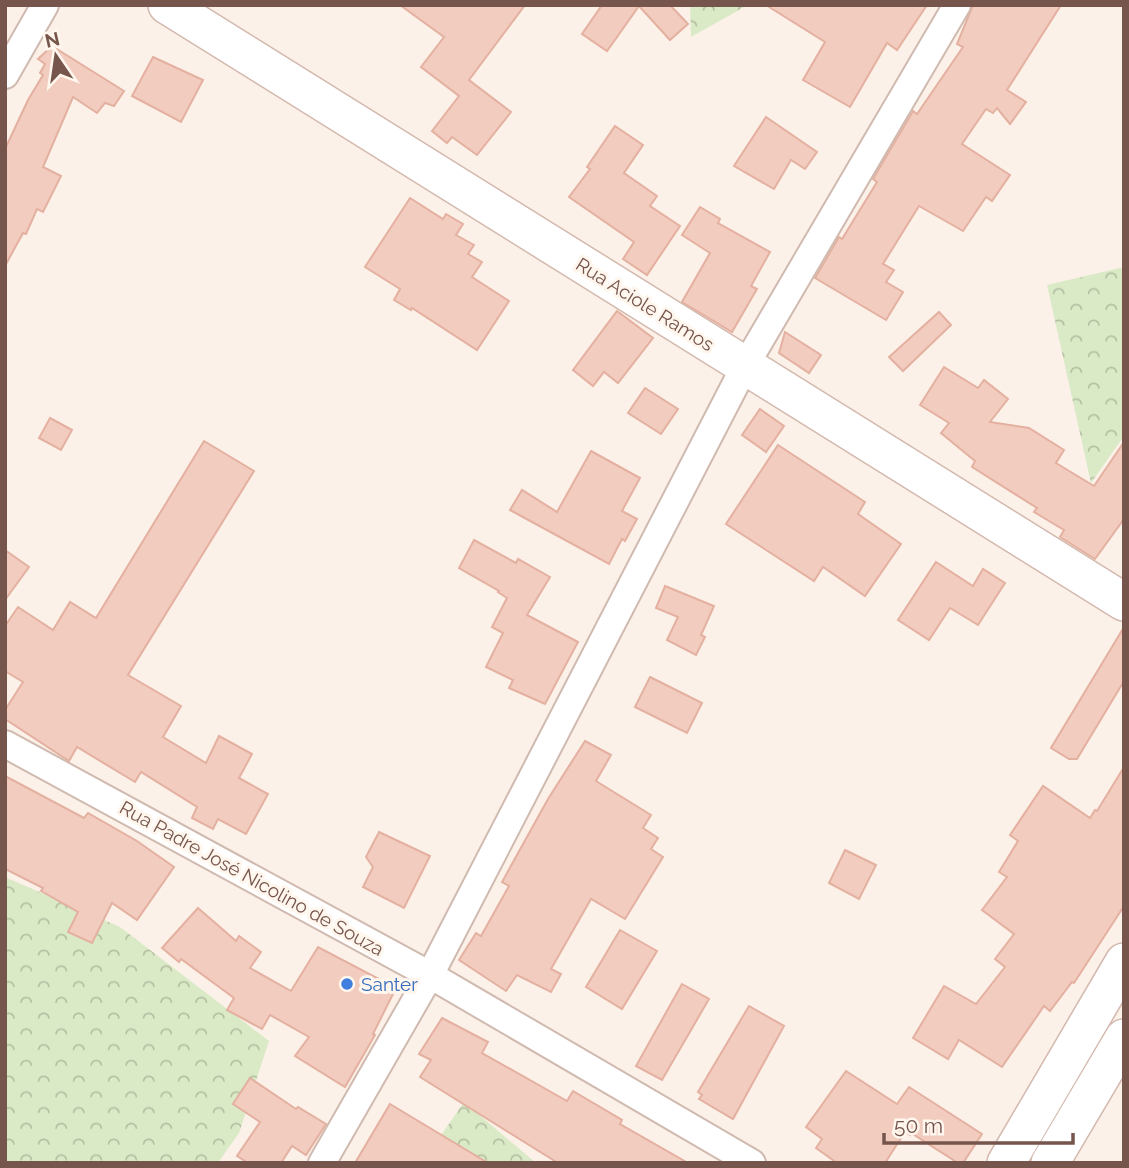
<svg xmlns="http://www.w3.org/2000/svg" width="1129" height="1168" font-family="Raleway,sans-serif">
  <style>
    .forest { fill: url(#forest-crowns) }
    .building { fill: #f1ccbf; stroke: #e4b0a0; stroke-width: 2 }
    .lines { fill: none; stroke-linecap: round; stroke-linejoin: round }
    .street-casing { stroke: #d0bab0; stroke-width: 30 }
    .secondary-casing { stroke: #d3b9ae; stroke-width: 40 }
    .street { stroke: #fff; stroke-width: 26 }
    .secondary { stroke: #fff; stroke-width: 37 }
    .shop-dot { fill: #3f7fe0; stroke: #fff6ee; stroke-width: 2.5 }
    .labels { text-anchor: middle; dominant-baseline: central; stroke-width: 6; stroke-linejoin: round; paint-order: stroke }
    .street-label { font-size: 19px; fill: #76554c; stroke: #fff6ee }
    .shop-label { font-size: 19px; fill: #366cbe; stroke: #fff6ee; text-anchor: start }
  </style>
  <defs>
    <pattern id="forest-crowns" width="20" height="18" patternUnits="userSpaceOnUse" patternTransform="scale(1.75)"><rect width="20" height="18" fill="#daeac6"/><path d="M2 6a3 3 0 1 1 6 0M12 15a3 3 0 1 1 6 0" fill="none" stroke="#b5c0a3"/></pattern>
  </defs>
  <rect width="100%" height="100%" fill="#fcf1e8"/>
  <!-- forest -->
  <g class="forest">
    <polygon points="690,5 748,5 691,37"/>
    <polygon points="1124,267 1124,436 1091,483 1047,285"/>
    <polygon points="5,877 120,927 269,1041 239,1133 218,1163 5,1163"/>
    <polygon points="464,1102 536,1163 422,1163"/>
  </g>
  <!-- building -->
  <g class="building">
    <polygon points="400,5 525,5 469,80 511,112 477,155 452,137 447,143 432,131 459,96 421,67 444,37"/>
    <polygon points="602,5 670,5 688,24 670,40 639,6 607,51 582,34"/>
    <polygon points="766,5 927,5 897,50 887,43 850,107 803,80 825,42"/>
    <polygon points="973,5 1061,5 1007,90 1026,102 1010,124 997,108 993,113 986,109 962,144 1010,175 992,201 986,197 963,231 919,206 883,264 894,270 886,282 903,292 886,320 815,278 839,237 842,239 877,182 873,179 913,111 917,114 963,47 957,44"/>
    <polygon points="52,46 124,91 114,106 105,103 97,113 73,97 43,167 61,176 43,212 37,209 26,234 23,233 5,266 5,149 28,100 43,75 40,73 45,64 38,59"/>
    <polygon points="153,57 203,80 181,122 132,96"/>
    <polygon points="766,117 817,152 805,169 791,160 774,189 734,166"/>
    <polygon points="615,126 643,145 624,173 657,196 650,206 680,226 647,275 623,259 634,242 569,197 590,169 587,167"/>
    <polygon points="410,198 443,219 446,214 463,224 456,235 474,245 468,254 482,262 472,277 509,301 477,350 412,308 411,310 394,300 400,289 365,267"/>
    <polygon points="700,207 720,219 718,223 770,252 751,286 757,289 732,332 682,302 710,253 682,235"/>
    <polygon points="617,311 653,338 618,383 604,372 593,386 573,370"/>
    <polygon points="939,312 951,325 903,371 889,357"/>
    <polygon points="785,332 821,355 809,373 779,353"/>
    <polygon points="944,367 978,388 984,380 1008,399 990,422 1029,428 1064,450 1056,463 1094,486 1124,442 1124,519 1095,559 1060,537 1064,530 1034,512 1037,508 972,467 975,461 941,433 949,423 920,405"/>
    <polygon points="645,388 678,409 661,434 628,413"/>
    <polygon points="760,409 784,426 766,452 742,435"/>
    <polygon points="50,418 72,430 61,450 39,438"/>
    <polygon points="204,441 254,471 128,675 181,706 163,737 206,763 219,736 252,754 239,778 268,794 246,834 218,819 213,829 192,818 197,807 141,772 135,782 77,747 69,761 5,719 5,710 23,682 5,671 5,626 18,607 53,630 70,602 96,618"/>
    <polygon points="778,445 865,502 858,514 901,544 865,596 823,567 814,581 726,524"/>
    <polygon points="591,451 640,478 622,511 637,519 625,541 622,539 609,564 510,510 522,490 557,512"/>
    <polygon points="474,540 516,563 518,559 550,577 527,615 578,642 545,704 509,688 513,680 486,667 503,633 492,627 507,598 498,592 499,591 459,568"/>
    <polygon points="5,550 29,567 5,600"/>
    <polygon points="936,562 973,586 983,569 1005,583 978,625 950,608 929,640 898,620"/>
    <polygon points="665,586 714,606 701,635 705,637 696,655 667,640 678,617 656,608"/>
    <polygon points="1124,627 1124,681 1077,759 1069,759 1051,748"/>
    <polygon points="650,677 702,703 687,733 635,707"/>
    <polygon points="585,741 611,755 596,781 651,815 643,828 658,838 651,849 663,857 625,919 591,899 551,969 561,974 551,992 517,975 506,991 459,960 476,933 481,936 509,886 502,882 548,799"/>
    <polygon points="1124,767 1124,906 1074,983 1072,982 1050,1011 1044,1006 1002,1067 959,1040 948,1059 913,1038 944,986 976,1004 1005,967 995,959 1014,934 982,910 1007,877 999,872 1018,841 1010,835 1043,786 1090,818 1095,810 1097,811"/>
    <polygon points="5,776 84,818 88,813 137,841 174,867 137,920 112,903 92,943 68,932 78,912 41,891 43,888 5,869"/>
    <polygon points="379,832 430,856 404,908 363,887 373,867 366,857"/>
    <polygon points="845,850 876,865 859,899 829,883"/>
    <polygon points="198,908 236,941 239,936 261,952 250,968 291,991 318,947 396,988 373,1034 375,1035 345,1087 295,1056 309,1037 270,1015 262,1029 227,1010 234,998 181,959 179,962 162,948"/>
    <polygon points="620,930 657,951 622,1009 586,987"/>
    <polygon points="682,984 709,999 662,1080 636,1066"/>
    <polygon points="749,1006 784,1026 733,1119 699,1099 702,1095 698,1092"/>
    <polygon points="442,1018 488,1042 482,1053 567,1101 573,1091 622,1120 620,1124 688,1163 558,1163 420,1077 431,1060 419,1054"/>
    <polygon points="846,1071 897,1104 909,1087 982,1134 963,1163 958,1163 911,1133 910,1135 905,1132 885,1163 837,1163 816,1148 822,1139 806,1127"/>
    <polygon points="250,1078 296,1109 298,1107 326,1124 306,1155 292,1146 281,1163 248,1163 237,1156 260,1122 233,1104"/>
    <polygon points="390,1104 488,1163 355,1163"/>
  </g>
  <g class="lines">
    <defs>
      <g id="street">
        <polyline points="5,75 45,5"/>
        <polyline points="5,744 430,975 752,1163"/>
        <polyline points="322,1163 430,975 745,366 957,5"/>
      </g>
      <g id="secondary">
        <polyline points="167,5 1124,602"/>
        <polyline points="1006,1163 1124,962"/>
        <polyline points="1050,1163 1124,1038"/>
      </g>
    </defs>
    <!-- street casing -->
    <use href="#street" class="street-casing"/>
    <!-- secondary casing -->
    <use href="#secondary" class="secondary-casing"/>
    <!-- street -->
    <use href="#street" class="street"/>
    <!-- secondary -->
    <use href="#secondary" class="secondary"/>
  </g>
  <!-- markers -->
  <circle class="shop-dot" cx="347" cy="984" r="7"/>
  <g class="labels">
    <!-- street labels -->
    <g class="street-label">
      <text transform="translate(645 304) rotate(32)">Rua Aciole Ramos</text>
      <text transform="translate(252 878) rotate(29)">Rua Padre José Nicolino de Souza</text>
    </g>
    <!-- shop labels -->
    <g class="shop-label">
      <text x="361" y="984">Santer</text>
    </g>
  </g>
  <!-- border -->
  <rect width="1129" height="1168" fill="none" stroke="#76554c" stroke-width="14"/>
  <!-- north arrow -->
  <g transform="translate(56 56) rotate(347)" stroke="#fff6ee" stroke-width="5" paint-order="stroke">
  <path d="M0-5L12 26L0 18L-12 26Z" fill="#76554c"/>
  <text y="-10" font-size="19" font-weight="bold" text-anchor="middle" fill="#76554c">N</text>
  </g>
  <!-- scale -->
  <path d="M884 1133v10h189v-10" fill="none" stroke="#76554c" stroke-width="3.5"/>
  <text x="894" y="1133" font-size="21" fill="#76554c" stroke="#fff6ee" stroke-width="5" paint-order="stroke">50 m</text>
</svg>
